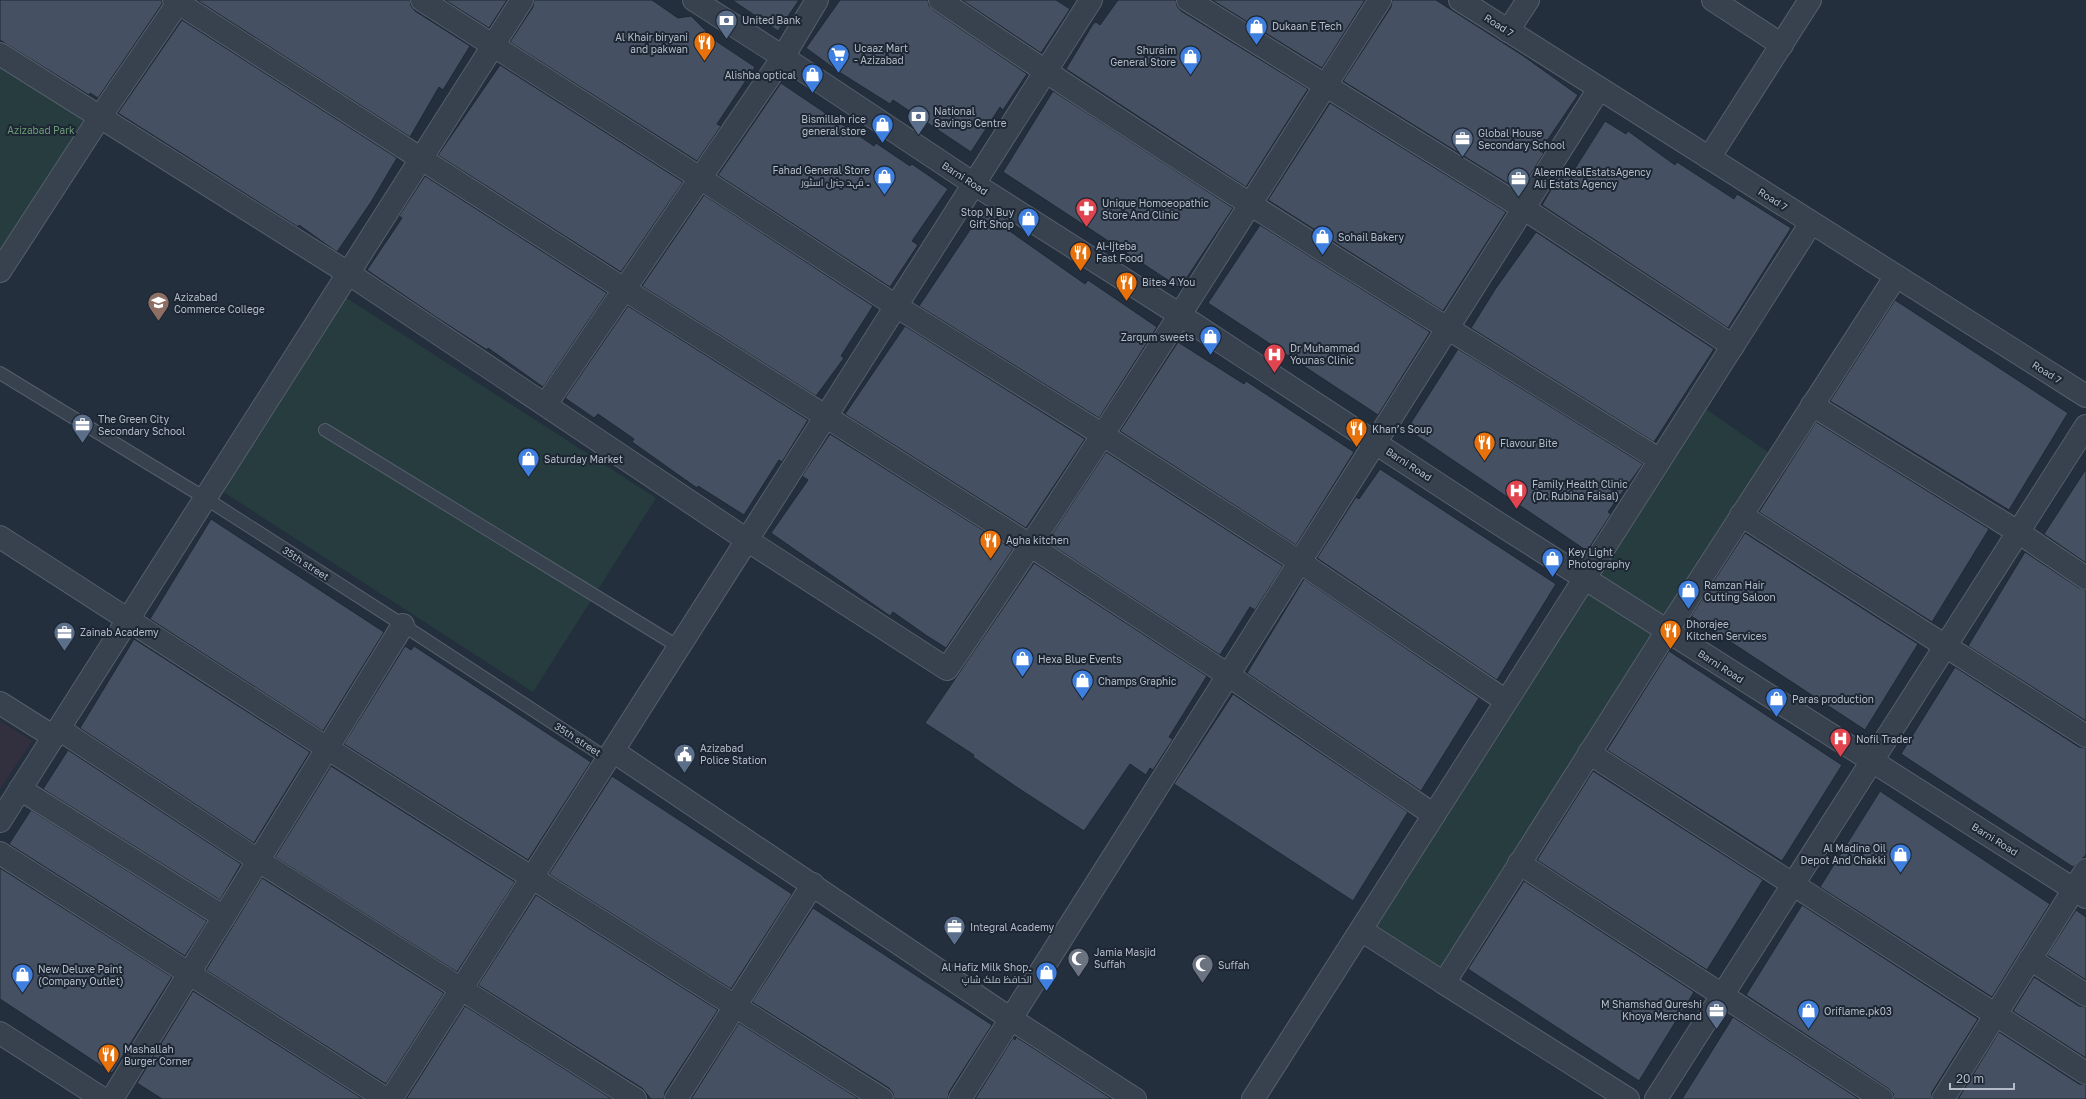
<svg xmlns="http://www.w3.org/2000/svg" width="2086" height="1099" font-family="'Golos Text',Cairo,sans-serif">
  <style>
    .medical { fill: #32303f }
    .green { fill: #263c3f }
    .building { fill: #455162; stroke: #1f2835 }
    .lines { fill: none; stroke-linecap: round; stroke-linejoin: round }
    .service-casing { stroke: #565f6c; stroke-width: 14 }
    .minor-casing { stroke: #565f6c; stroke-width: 24 }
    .tertiary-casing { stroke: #565f6c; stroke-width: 24 }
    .service { stroke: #38414e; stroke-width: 12 }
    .minor { stroke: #38414e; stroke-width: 22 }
    .tertiary { stroke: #38414e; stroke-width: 22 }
    .labels { text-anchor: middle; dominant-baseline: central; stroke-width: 4; stroke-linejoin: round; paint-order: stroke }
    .poi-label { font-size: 10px; fill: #b4bcc9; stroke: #1d2633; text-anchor: start }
    .street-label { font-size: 10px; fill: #b4bcc9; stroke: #1d2633 }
    .park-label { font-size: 10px; fill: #6b9a76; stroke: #1d2633 }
  </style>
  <rect width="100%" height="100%" fill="#242f3e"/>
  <!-- medical -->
  <polygon class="medical" points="0,721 32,741 0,789"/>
  <!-- green -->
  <g class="green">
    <polygon points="0,54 100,117 0,271"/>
    <polygon points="345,297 656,498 533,692 222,491"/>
    <polygon points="1697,403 1778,459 1444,983 1361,930"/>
  </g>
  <!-- building -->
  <g class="building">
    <polygon points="0,0 162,0 162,4 98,98 90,93 89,95 0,40"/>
    <polygon points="197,0 410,0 411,6 415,11 470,46 443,90 439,87 410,137"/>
    <polygon points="445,0 507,0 489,28"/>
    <polygon points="534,0 652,0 678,18 691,16 716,41 755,67 717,124 721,126 697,161 510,42 533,7"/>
    <polygon points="732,0 799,0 778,31"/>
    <polygon points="840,0 928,0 929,6 933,10 1027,74 1003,110 1000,107 971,152 893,100 890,104 839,72 806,48"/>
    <polygon points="962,0 1056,0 1070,9 1041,53"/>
    <polygon points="1118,0 1176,0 1177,6 1181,11 1308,89 1246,187 1066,69 1093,24 1096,22 1100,25"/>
    <polygon points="1212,0 1365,0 1322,68"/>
    <polygon points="1392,0 1436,0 1522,55 1578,95 1540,151 1544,153 1520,191 1343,81 1391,7"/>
    <polygon points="182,20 397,158 371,202 337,252 299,225 298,227 118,113"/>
    <polygon points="500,65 683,182 621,272 438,155"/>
    <polygon points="781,83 874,146 876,143 910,166 912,164 948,189 912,241 918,245 890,287 718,175"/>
    <polygon points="1053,91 1233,208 1180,288 1003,172"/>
    <polygon points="1330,103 1506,212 1443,311 1268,200"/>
    <polygon points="1605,121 1626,134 1628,131 1675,165 1677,162 1734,199 1737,194 1791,228 1728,328 1542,205 1565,166 1574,170"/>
    <polygon points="425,176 607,293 543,387 488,348 487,350 436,317 367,270 402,218 399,216"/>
    <polygon points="704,195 873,306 841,356 844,358 816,396 642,286"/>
    <polygon points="986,206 1015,225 1011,232 1085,284 1088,280 1157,327 1099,418 919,306"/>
    <polygon points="1260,225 1430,332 1378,415 1208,303"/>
    <polygon points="1536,232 1714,349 1654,442 1471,328 1496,288"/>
    <polygon points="1895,300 2068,413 2009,510 1830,401"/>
    <polygon points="628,306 808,420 782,462 779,460 744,515 698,486 697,488 632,442 634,439 598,414 594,418 565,398"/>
    <polygon points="905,326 1085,439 1026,528 845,414"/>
    <polygon points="1178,342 1244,384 1246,381 1354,452 1296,545 1120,431"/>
    <polygon points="1458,349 1643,464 1608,512 1611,514 1587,551 1407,429"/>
    <polygon points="1816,422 1989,529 1932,622 1759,512"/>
    <polygon points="830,434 1013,549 946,648 927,636 893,612 890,616 771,533 808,480 802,476"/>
    <polygon points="1106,452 1283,566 1255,610 1250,607 1220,655 1047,542"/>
    <polygon points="1380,469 1556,584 1497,680 1317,558 1356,497 1359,499"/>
    <polygon points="2086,469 2086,563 2044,534"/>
    <polygon points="211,519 384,632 323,731 150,619"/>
    <polygon points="1745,533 1918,644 1865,730 1691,616"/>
    <polygon points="2025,552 2079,588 2086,590 2086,721 1968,646"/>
    <polygon points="1034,563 1207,676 1169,737 1173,739 1153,770 1150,768 1146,775 1130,764 1084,831 1015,786 973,757 974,755 925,723"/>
    <polygon points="1304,579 1479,698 1421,791 1247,673"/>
    <polygon points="134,639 310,752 254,843 80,728"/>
    <polygon points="405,646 411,650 414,646 591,762 528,860 344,744"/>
    <polygon points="1669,651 1842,765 1782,861 1607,750"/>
    <polygon points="1955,667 2079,747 2086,748 2086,855 2073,867 1901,754"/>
    <polygon points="1233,694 1408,812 1353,901 1174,784"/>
    <polygon points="68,750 241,864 220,900 43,789"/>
    <polygon points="331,766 515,882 457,972 275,857"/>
    <polygon points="1593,771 1763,880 1707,970 1537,860"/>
    <polygon points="612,776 792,894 731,989 549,874"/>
    <polygon points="1880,791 2050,904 1992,997 1820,887"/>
    <polygon points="31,810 207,921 185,956 9,844"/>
    <polygon points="0,868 172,977 112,1073 0,999"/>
    <polygon points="262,878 444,993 386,1084 206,970"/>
    <polygon points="1524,881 1694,992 1639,1081 1468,969"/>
    <polygon points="536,895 718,1010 665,1092 664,1099 651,1099 642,1088 478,985"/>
    <polygon points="1802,905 1978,1019 1932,1092 1931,1099 1894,1099 1893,1093 1889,1089 1746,995"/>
    <polygon points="813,908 992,1025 949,1092 948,1099 894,1099 893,1093 889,1088 752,1002"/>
    <polygon points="2076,910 2086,917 2086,980 2047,955"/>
    <polygon points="2034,977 2079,1006 2086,1007 2086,1058 2013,1011"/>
    <polygon points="193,991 363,1099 162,1099 137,1083"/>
    <polygon points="465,1006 612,1099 406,1099"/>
    <polygon points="1733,1017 1859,1099 1682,1099"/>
    <polygon points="739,1023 859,1099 691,1099"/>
    <polygon points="1999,1032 2079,1084 2086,1085 2086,1099 1958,1099"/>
    <polygon points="1016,1037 1112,1099 975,1099 1013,1038 1015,1040"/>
  </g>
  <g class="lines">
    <defs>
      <g id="service">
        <polyline points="0,373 205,498 403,625 608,759"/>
        <polyline points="325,430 679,647"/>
      </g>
      <g id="minor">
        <polyline points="174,0 624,289 1031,546 1228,675 1434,815"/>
        <polyline points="422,0 700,178 896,306 1103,435 1300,562 1506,701"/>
        <path d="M940,0C1175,161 1418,310 1660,460"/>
        <polyline points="1188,0 1523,208 1733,346"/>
        <polyline points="1460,0 2086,396"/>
        <polyline points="1713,0 1782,45"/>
        <polyline points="1508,31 1528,0"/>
        <path d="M0,54L348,273L747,540L947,669C1097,450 1237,224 1380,0"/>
        <polyline points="1709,158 1810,0"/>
        <polyline points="0,271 100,117 180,0"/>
        <polyline points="546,404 783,57 817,0"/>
        <polyline points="1812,405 2018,532 2086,578"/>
        <polyline points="1741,515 2086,736"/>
        <polyline points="0,537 327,748 882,1099"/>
        <polyline points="0,703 54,737"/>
        <polyline points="59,729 259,861 635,1099"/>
        <polyline points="613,751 1011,1019 1135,1099"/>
        <polyline points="1589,753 2086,1073"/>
        <polyline points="20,789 224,917"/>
        <polyline points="0,821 522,0"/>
        <polyline points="0,853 386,1099"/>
        <polyline points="1519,863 1882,1099"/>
        <polyline points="1361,930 1444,983 1667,631 1896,276"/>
        <polyline points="2030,959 2086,995"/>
        <polyline points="1444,983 1628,1099"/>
        <polyline points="112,1099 403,625"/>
        <polyline points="391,1099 1091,0"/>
        <polyline points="676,1099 813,884"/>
        <polyline points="960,1099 1599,89"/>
        <polyline points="1253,1099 1811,223"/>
        <polyline points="1656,1099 2086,426"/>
        <polyline points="1943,1099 2086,870"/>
      </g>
      <g id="tertiary">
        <polyline points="694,0 783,57 974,184 1180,315 1493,520 2086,897"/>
        <polyline points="0,1033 103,1099"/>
      </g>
    </defs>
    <!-- service casing -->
    <use href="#service" class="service-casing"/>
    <!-- minor casing -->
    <use href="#minor" class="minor-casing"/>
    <!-- tertiary casing -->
    <use href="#tertiary" class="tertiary-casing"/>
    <!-- service -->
    <use href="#service" class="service"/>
    <!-- minor -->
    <use href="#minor" class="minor"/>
    <!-- tertiary -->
    <use href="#tertiary" class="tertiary"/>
  </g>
  <!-- icons -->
  <defs>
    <symbol id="bank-pin" viewBox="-11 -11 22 30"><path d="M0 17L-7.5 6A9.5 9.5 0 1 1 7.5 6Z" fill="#5c6f8a" stroke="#1d2633"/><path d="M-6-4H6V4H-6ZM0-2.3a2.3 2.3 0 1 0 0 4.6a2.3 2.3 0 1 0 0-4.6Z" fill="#fff"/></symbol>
    <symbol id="shop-pin" viewBox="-11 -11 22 30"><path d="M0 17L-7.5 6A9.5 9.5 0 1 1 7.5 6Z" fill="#3f7fe0" stroke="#1d2633"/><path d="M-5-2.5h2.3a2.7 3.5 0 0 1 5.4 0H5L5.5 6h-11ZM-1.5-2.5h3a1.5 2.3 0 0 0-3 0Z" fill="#fff"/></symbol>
    <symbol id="restaurant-pin" viewBox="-11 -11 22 30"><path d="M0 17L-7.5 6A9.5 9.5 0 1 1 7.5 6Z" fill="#e8710a" stroke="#1d2633"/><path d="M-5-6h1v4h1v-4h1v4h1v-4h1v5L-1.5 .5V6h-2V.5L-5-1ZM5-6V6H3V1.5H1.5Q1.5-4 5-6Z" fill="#fff"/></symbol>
    <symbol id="supermarket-pin" viewBox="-11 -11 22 30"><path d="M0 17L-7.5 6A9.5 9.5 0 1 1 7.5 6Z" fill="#3f7fe0" stroke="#1d2633"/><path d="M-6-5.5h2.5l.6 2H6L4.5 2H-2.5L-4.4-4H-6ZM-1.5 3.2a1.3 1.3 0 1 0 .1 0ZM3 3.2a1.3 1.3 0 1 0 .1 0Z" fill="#fff"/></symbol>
    <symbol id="office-pin" viewBox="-11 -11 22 30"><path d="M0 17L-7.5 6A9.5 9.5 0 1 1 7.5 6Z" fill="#5c6f8a" stroke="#1d2633"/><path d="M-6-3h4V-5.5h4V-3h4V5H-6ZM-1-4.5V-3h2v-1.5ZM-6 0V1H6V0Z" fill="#fff"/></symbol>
    <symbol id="pharmacy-pin" viewBox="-11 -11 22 30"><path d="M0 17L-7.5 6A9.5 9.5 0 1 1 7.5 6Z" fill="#e0444e" stroke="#1d2633"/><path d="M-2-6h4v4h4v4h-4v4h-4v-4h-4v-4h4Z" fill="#fff"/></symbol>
    <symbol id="university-pin" viewBox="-11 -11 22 30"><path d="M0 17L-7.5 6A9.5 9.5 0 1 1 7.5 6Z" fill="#8d6e63" stroke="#1d2633"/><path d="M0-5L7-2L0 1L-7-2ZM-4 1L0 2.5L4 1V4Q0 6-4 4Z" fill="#fff"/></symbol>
    <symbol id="hospital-pin" viewBox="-11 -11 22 30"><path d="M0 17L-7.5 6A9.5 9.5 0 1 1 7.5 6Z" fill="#e0444e" stroke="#1d2633"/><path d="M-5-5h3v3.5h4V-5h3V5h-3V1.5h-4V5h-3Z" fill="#fff"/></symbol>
    <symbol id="civic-pin" viewBox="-11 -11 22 30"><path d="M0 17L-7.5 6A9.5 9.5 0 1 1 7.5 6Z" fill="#5c6f8a" stroke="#1d2633"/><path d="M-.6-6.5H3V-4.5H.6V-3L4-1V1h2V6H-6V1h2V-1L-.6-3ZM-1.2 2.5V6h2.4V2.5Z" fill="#fff"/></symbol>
    <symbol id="mosque-pin" viewBox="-11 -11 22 30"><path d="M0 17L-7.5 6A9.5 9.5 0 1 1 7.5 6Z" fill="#6b7280" stroke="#1d2633"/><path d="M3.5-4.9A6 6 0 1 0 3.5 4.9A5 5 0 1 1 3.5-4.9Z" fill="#fff"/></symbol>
  </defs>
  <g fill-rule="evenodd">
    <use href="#bank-pin" x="714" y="8" width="25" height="34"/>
    <use href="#shop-pin" x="1244" y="14" width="25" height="34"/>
    <use href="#restaurant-pin" x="692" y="30" width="25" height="34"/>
    <use href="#supermarket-pin" x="826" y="42" width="25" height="34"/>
    <use href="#shop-pin" x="1178" y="44" width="25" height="34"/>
    <use href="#shop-pin" x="800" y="62" width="25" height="34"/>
    <use href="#bank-pin" x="906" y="104" width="25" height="34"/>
    <use href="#shop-pin" x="870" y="112" width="25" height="34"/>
    <use href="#office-pin" x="1450" y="126" width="25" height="34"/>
    <use href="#shop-pin" x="872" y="164" width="25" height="34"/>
    <use href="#office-pin" x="1506" y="166" width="25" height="34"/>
    <use href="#pharmacy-pin" x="1074" y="196" width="25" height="34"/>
    <use href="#shop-pin" x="1016" y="206" width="25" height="34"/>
    <use href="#shop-pin" x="1310" y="224" width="25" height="34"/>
    <use href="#restaurant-pin" x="1068" y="240" width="25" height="34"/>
    <use href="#restaurant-pin" x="1114" y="270" width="25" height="34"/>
    <use href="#university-pin" x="146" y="290" width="25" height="34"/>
    <use href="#shop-pin" x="1198" y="324" width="25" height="34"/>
    <use href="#hospital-pin" x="1262" y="342" width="25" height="34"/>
    <use href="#office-pin" x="70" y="412" width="25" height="34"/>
    <use href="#restaurant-pin" x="1344" y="416" width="25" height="34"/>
    <use href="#restaurant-pin" x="1472" y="430" width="25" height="34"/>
    <use href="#shop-pin" x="516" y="446" width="25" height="34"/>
    <use href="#hospital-pin" x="1504" y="478" width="25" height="34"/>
    <use href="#restaurant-pin" x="978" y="528" width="25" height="34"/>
    <use href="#shop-pin" x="1540" y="546" width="25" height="34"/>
    <use href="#shop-pin" x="1676" y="578" width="25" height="34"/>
    <use href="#restaurant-pin" x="1658" y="618" width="25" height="34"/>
    <use href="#office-pin" x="52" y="620" width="25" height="34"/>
    <use href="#shop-pin" x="1010" y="646" width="25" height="34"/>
    <use href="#shop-pin" x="1070" y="668" width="25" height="34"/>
    <use href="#shop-pin" x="1764" y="686" width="25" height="34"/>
    <use href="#hospital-pin" x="1828" y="726" width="25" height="34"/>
    <use href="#civic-pin" x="672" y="742" width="25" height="34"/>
    <use href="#shop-pin" x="1888" y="842" width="25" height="34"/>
    <use href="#office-pin" x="942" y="914" width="25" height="34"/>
    <use href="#mosque-pin" x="1066" y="946" width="25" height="34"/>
    <use href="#mosque-pin" x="1190" y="952" width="25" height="34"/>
    <use href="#shop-pin" x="1034" y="960" width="25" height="34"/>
    <use href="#shop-pin" x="10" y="962" width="25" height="34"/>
    <use href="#office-pin" x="1704" y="998" width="25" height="34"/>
    <use href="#shop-pin" x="1796" y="998" width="25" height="34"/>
    <use href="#restaurant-pin" x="96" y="1042" width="25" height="34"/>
  </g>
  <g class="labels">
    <!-- poi labels -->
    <g class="poi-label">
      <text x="742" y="20">United Bank</text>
      <text x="1272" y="26">Dukaan E Tech</text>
      <text x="688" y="37" text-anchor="end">Al Khair biryani<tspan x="688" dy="12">and pakwan</tspan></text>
      <text x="854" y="48">Ucaaz Mart<tspan x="854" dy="12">- Azizabad</tspan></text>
      <text x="1176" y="50" text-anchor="end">Shuraim<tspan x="1176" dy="12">General Store</tspan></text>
      <text x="796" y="75" text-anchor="end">Alishba optical</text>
      <text x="934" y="111">National<tspan x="934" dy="12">Savings Centre</tspan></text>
      <text x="866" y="119" text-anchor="end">Bismillah rice<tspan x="866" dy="12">general store</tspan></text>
      <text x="1478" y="133">Global House<tspan x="1478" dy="12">Secondary School</tspan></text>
      <text x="870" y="170" text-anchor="end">Fahad General Store<tspan x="870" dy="12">۔ فہد جنرل اسٹور</tspan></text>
      <text x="1534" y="172">AleemRealEstatsAgency<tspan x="1534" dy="12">Ali Estats Agency</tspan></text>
      <text x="1102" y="203">Unique Homoeopathic<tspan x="1102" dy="12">Store And Clinic</tspan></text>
      <text x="1014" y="212" text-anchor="end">Stop N Buy<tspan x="1014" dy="12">Gift Shop</tspan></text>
      <text x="1338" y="237">Sohail Bakery</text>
      <text x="1096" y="246">Al-Ijteba<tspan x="1096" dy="12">Fast Food</tspan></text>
      <text x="1142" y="282">Bites 4 You</text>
      <text x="174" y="297">Azizabad<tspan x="174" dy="12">Commerce College</tspan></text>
      <text x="1194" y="337" text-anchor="end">Zarqum sweets</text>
      <text x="1290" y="348">Dr Muhammad<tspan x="1290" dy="12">Younas Clinic</tspan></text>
      <text x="98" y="419">The Green City<tspan x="98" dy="12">Secondary School</tspan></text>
      <text x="1372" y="429">Khan’s Soup</text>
      <text x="1500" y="443">Flavour Bite</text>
      <text x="544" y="459">Saturday Market</text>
      <text x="1532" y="484">Family Health Clinic<tspan x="1532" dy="12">(Dr. Rubina Faisal)</tspan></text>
      <text x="1006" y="540">Agha kitchen</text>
      <text x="1568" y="552">Key Light<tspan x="1568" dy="12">Photography</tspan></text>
      <text x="1704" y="585">Ramzan Hair<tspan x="1704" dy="12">Cutting Saloon</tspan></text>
      <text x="1686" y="624">Dhorajee<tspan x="1686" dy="12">Kitchen Services</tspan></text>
      <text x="80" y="632">Zainab Academy</text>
      <text x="1038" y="659">Hexa Blue Events</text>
      <text x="1098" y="681">Champs Graphic</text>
      <text x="1792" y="699">Paras production</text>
      <text x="1856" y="739">Nofil Trader</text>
      <text x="700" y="748">Azizabad<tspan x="700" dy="12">Police Station</tspan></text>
      <text x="1886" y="848" text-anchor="end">Al Madina Oil<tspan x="1886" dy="12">Depot And Chakki</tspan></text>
      <text x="970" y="927">Integral Academy</text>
      <text x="1094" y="952">Jamia Masjid<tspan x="1094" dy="12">Suffah</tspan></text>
      <text x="1218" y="965">Suffah</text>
      <text x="1032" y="967" text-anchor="end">Al Hafiz Milk Shop۔<tspan x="1032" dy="12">الحافظ ملک شاپ</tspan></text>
      <text x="38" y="969">New Deluxe Paint<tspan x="38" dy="12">(Company Outlet)</tspan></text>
      <text x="1702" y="1004" text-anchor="end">M Shamshad Qureshi<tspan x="1702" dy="12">Khoya Merchand</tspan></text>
      <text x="1824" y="1011">Oriflame.pk03</text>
      <text x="124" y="1049">Mashallah<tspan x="124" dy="12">Burger Corner</tspan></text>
    </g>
    <!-- street labels -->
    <g class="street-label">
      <text transform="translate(1499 25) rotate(33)">Road 7</text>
      <text transform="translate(965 178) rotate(33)">Barni Road</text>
      <text transform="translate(1773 199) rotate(32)">Road 7</text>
      <text transform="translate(2047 372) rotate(32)">Road 7</text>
      <text transform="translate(1409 464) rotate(33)">Barni Road</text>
      <text transform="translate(306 563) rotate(33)">35th street</text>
      <text transform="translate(1721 666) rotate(33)">Barni Road</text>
      <text transform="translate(578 739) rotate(33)">35th street</text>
      <text transform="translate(1995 839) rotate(32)">Barni Road</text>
    </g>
    <!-- park labels -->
    <g class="park-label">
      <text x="41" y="130">Azizabad Park</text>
    </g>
  </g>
  <!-- scale -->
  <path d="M1950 1083v6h64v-6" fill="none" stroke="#b4bcc9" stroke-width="2"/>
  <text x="1956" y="1083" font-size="12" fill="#b4bcc9" stroke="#1d2633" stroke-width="3" paint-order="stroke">20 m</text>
</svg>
